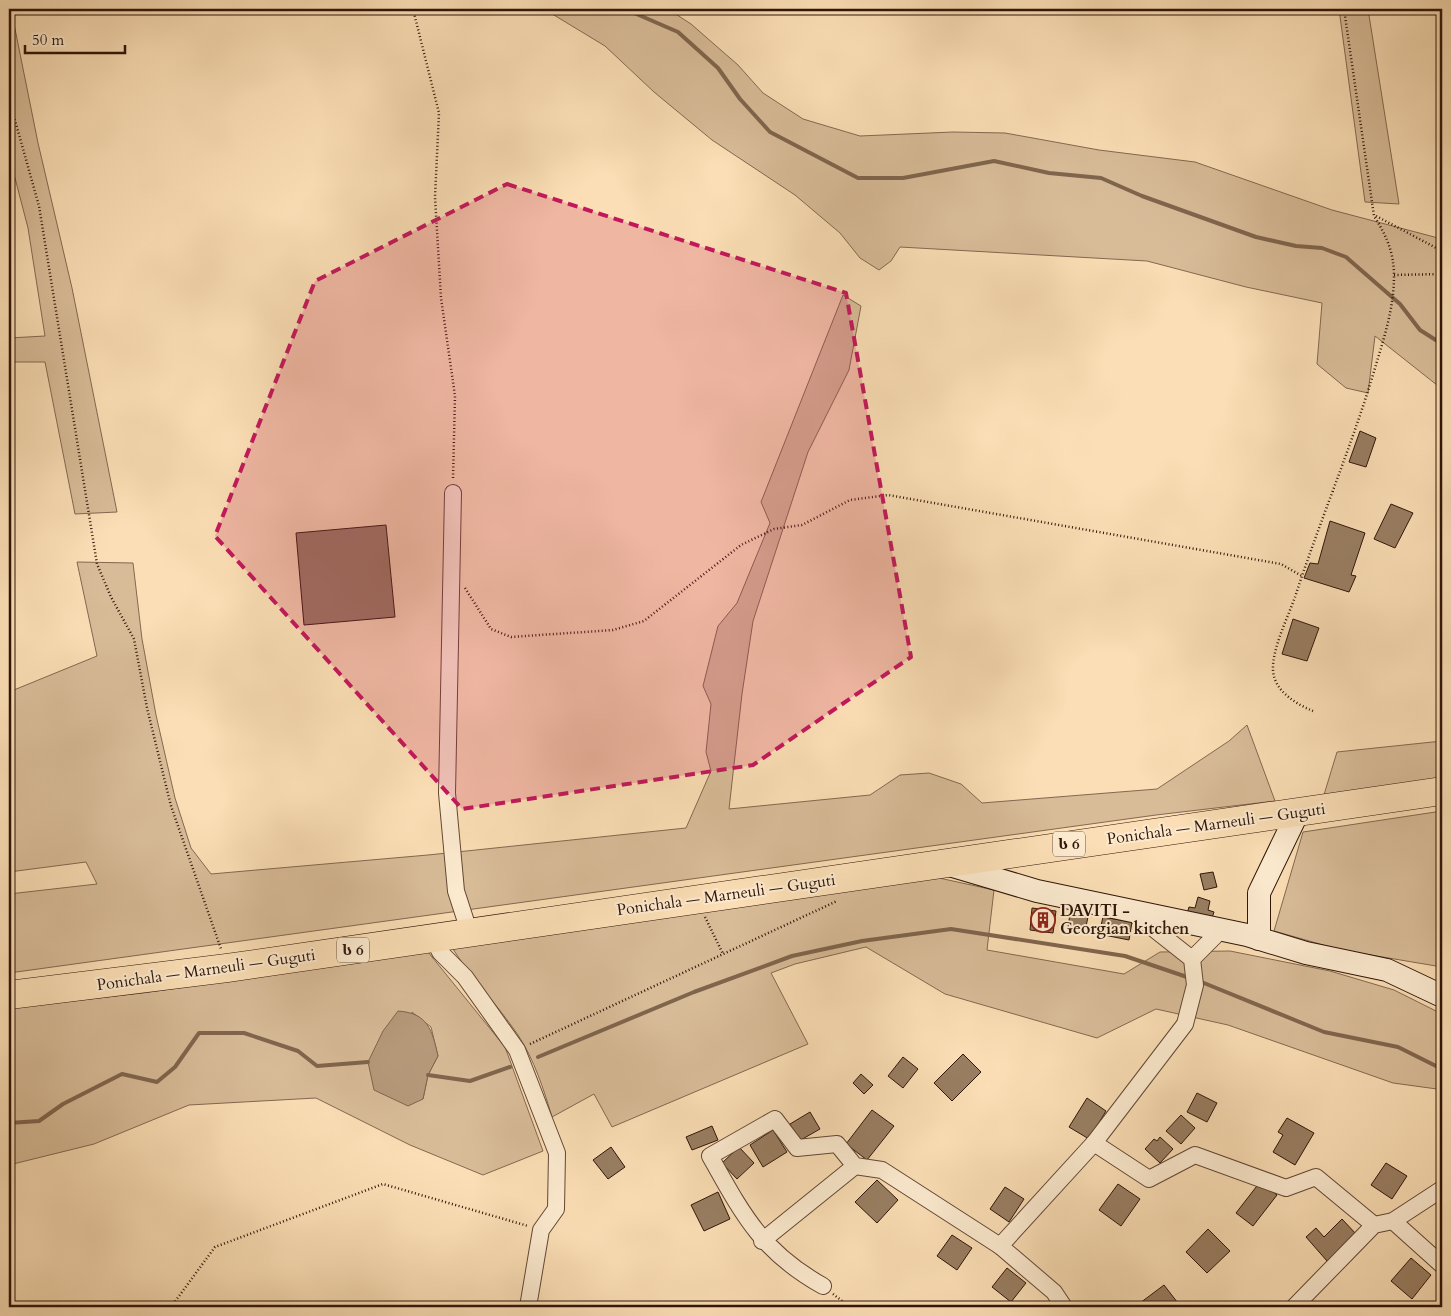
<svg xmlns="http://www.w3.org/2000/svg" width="1451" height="1316" font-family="Cardo,'Noto Serif Georgian',serif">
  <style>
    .green { fill: #d8bc98; stroke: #846850; fill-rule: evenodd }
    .water { fill: #b69a7b; stroke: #80654d }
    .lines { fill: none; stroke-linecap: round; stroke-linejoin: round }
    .stream { stroke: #80654d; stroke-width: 4 }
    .building { fill: #997e62; stroke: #2f1509 }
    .street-casing { stroke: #624734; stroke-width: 18 }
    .secondary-casing { stroke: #2f1509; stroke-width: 24 }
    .highway-casing { stroke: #2f1509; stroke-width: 29 }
    .path { stroke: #2f1509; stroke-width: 2.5; stroke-dasharray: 1 2.5; stroke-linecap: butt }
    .street { stroke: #fceacf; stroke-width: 16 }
    .secondary { stroke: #fceacf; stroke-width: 22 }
    .highway { stroke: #fbdeb5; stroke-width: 28 }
    .marked { fill: #c2185b; fill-opacity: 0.2; stroke: #c2185b; stroke-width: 4; stroke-dasharray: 10 6; stroke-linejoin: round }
    .labels { text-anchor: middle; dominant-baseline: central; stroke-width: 4; stroke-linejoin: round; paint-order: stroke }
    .shield { fill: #fceacf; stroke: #6c5544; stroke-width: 1 }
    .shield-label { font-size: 15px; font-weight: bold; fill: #2f1509 }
    .street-label { font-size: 16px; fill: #2f1509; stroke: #fceacf }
    .poi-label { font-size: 16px; font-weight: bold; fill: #2f1509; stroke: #fceacf; text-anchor: start }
  </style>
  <rect width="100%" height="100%" fill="#fbdeb5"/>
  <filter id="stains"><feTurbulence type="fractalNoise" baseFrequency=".004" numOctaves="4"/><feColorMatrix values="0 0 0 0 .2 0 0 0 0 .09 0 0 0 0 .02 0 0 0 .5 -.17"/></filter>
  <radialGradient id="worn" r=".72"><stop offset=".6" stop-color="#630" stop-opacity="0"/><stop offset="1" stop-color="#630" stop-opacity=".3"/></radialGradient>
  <!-- green -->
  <g class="green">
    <polygon points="9,9 11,9 38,143 72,288 117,512 75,514 45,362 9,362 9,338 45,336 28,228 9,155"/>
    <polygon points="544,9 668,9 691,24 738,65 763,93 803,119 860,136 953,132 1005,133 1099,150 1195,162 1332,210 1442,239 1442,389 1375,336 1368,393 1346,388 1317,364 1322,303 1246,287 1147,261 900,247 891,261 879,270 860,258 840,233 795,195 712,140 654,92 605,46"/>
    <polygon points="1339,9 1368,9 1399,204 1365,202"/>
    <polygon points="843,295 861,306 849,370 808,452 753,621 742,694 729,809 870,795 900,775 929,773 961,784 982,803 1157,789 1229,741 1247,725 1275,801 1156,815 9,973 9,894 97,884 86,862 9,872 9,692 97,656 77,562 133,563 142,639 156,715 175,798 191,848 211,874 428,855 686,828 711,771 706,752 711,704 703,686 718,626 737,603 770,523 761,502"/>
    <polygon points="1442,741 1442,782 1323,798 1337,752"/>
    <polygon points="1442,811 1442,967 1341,950 1274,931 1303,832"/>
    <path d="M930,876L994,890L987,950L1124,974L1160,952L1230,951L1330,971L1394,990L1442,1014V1094L1437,1089L1393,1083L1228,1025L1156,1009L1097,1038L945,994L866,947L795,964L771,973L808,1044L612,1127L594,1094L552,1117C544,1090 534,1059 518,1035C497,1004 471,978 451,946Z"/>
    <path d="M428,952L505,1047L543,1151L483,1175L410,1145L316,1098L189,1105L94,1144L9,1165V1008L143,993ZM412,1012L431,1027L438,1056L428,1075L423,1099Z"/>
  </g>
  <!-- water -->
  <path class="water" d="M398,1011C428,1013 432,1030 438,1056L428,1075L423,1099L408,1106L374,1090L368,1062L383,1031Z"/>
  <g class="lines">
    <!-- stream -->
    <g class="stream">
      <polyline points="625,9 678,32 718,68 740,99 770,132 858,178 903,178 994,161 1049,173 1101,178 1142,196 1256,237 1296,246 1322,248 1346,257 1400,304 1420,330 1442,344"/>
      <polyline points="1199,981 1324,1032 1398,1047 1442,1069"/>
      <polyline points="538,1057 694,992 792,956 862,941 951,929 1125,956 1190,978"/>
      <polyline points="428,1075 470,1081 510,1067"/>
      <polyline points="9,1123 39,1121 63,1104 122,1074 157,1082 175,1067 199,1033 244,1033 298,1051 317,1066 368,1062"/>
    </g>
  </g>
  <!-- building -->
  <g class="building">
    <polygon points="1360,431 1376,438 1366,467 1349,462"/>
    <polygon points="1391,504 1413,513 1395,548 1374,539"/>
    <polygon points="1330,521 1365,533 1351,575 1356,576 1349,592 1304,578 1310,563 1318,564"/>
    <polygon points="386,525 395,617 304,625 296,533"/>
    <polygon points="1293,619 1319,628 1307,661 1282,654"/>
    <polygon points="1213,872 1217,887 1204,890 1200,874"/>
    <polygon points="1198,897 1210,901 1208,910 1214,912 1210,924 1186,917 1189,907 1195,908"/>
    <polygon points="1032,908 1056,911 1053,933 1030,930"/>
    <polygon points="1070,914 1088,917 1085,931 1068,927"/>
    <polygon points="1103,917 1132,922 1129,940 1099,934"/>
    <polygon points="963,1054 981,1072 952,1101 934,1083"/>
    <polygon points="903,1057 918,1069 903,1088 888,1076"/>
    <polygon points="861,1074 873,1085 864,1094 853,1083"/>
    <polygon points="1197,1093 1217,1103 1207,1122 1187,1112"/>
    <polygon points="1087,1098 1106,1111 1089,1139 1069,1127"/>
    <polygon points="872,1110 894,1126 867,1160 846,1144"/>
    <polygon points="810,1112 820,1129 799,1141 790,1124"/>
    <polygon points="1181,1115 1195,1128 1181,1144 1166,1131"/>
    <polygon points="1287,1118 1314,1133 1295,1165 1273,1152 1283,1135 1278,1132"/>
    <polygon points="712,1126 718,1140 692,1150 686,1137"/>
    <polygon points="773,1130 787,1152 763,1167 750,1145"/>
    <polygon points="1160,1137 1173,1149 1160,1163 1145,1149 1154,1139 1157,1141"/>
    <polygon points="611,1147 625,1167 608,1179 593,1160"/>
    <polygon points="739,1147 754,1163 737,1179 722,1163"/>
    <polygon points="1386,1163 1407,1176 1392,1199 1371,1185"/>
    <polygon points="877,1180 898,1200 877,1223 855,1202"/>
    <polygon points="1260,1182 1277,1195 1253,1226 1236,1213"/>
    <polygon points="1118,1184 1140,1199 1121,1226 1099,1210"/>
    <polygon points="1005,1187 1024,1199 1009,1222 990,1209"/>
    <polygon points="718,1192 730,1219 704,1231 691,1205"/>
    <polygon points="1342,1219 1356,1234 1327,1261 1306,1237 1316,1228 1324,1237"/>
    <polygon points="1208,1229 1230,1251 1207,1273 1186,1252"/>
    <polygon points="952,1235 972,1248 957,1270 937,1256"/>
    <polygon points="1411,1258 1431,1275 1412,1299 1391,1281"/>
    <polygon points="1007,1268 1026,1283 1011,1302 992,1287"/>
    <polygon points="1164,1285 1181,1307 1137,1307 1136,1306"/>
  </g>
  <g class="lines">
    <defs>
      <g id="street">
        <polyline points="453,493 447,793 456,891 469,931"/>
        <polyline points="433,938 440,952 465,977 517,1050 557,1153 556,1209 541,1230 528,1307"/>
        <polyline points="1192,959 1221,930"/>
        <polyline points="1094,1143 1149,1179 1195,1155 1286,1188 1316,1177 1374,1225"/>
        <polyline points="1393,1221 1442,1265"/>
        <polyline points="762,1241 855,1166"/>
        <polyline points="1000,1246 1094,1143 1185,1024 1195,985 1192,959 1135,914"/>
        <path d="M823,1286C762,1252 743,1215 710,1156L775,1119L797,1148L837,1144L855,1166L882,1170L1000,1246L1054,1292L1064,1307"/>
        <polyline points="1294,1307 1374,1225 1393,1221 1442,1189"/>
      </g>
      <g id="secondary">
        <polyline points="946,864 1037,891 1247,935 1306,953 1387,970 1442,996"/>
        <polyline points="1259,939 1259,893 1298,812"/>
      </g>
      <polyline id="highway" points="9,995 227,968 1442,791"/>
    </defs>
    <!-- street casing -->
    <use href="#street" class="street-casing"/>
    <!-- secondary casing -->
    <use href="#secondary" class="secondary-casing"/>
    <!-- highway casing -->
    <use href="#highway" class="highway-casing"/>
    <!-- path -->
    <g class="path">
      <polyline points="413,9 439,113 435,197 441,298 455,396 453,479"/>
      <polyline points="9,99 39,206 97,564 111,597 134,639 147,708 171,806 221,949"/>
      <polyline points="1376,216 1442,251"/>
      <polyline points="1394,275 1442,274"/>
      <polyline points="465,588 491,629 511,637 613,630 644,621 741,545 774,529 802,525 850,500 888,495 1281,564 1302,576"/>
      <path d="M1313,711C1296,704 1274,691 1273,670C1272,649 1288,617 1295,597C1320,520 1352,446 1375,368C1384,338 1394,308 1394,276C1394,252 1386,235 1374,216L1344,9"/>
      <polyline points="705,917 723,954"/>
      <polyline points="530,1044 837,901"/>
      <polyline points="833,1294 850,1307"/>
      <polyline points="171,1307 215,1247 383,1184 528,1226"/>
    </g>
    <!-- street -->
    <use href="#street" class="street"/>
    <!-- secondary -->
    <use href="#secondary" class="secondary"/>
    <!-- highway -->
    <use href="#highway" class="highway"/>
  </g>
  <!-- marked area -->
  <path class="marked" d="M507,184L846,293L911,657L753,765L462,809L215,536L315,281Z"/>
  <!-- icons -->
  <defs>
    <symbol id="building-ring" viewBox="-11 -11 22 22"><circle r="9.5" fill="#fceacf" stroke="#8f2418" stroke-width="1.5"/><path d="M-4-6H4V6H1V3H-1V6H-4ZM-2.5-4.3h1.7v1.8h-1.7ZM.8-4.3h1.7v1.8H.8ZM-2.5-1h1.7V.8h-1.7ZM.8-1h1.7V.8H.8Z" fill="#8f2418"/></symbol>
  </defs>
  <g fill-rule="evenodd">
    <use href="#building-ring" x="1029" y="906" width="28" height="28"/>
  </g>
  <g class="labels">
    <!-- shield labels -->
    <g class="shield">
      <rect x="1053" y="831.5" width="32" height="25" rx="4"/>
      <rect x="337" y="937.5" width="32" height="25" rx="4"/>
    </g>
    <g class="shield-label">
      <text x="1069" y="844">ს 6</text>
      <text x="353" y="950">ს 6</text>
    </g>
    <!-- street labels -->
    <g class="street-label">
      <text transform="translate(1216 824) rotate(-8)">Ponichala — Marneuli — Guguti</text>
      <text transform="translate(726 895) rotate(-8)">Ponichala — Marneuli — Guguti</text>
      <text transform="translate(206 970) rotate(-8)">Ponichala — Marneuli — Guguti</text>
    </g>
    <!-- poi labels -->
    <g class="poi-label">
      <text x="1060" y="911">DAVITI -<tspan x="1060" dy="18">Georgian kitchen</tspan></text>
    </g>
  </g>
  <!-- margin -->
  <rect width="1451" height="1316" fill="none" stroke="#fbdeb5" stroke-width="30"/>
  <rect x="10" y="10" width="1431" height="1296" fill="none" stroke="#2f1509" stroke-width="2.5"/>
  <rect x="15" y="15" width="1421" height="1286" fill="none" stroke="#2f1509"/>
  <!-- scale -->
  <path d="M25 45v8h100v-8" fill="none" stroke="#2f1509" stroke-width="2.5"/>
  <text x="32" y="45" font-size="15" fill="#2f1509" stroke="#fceacf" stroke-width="4" paint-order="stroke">50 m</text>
  <rect width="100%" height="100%" filter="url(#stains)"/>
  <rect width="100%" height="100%" fill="url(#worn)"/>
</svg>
